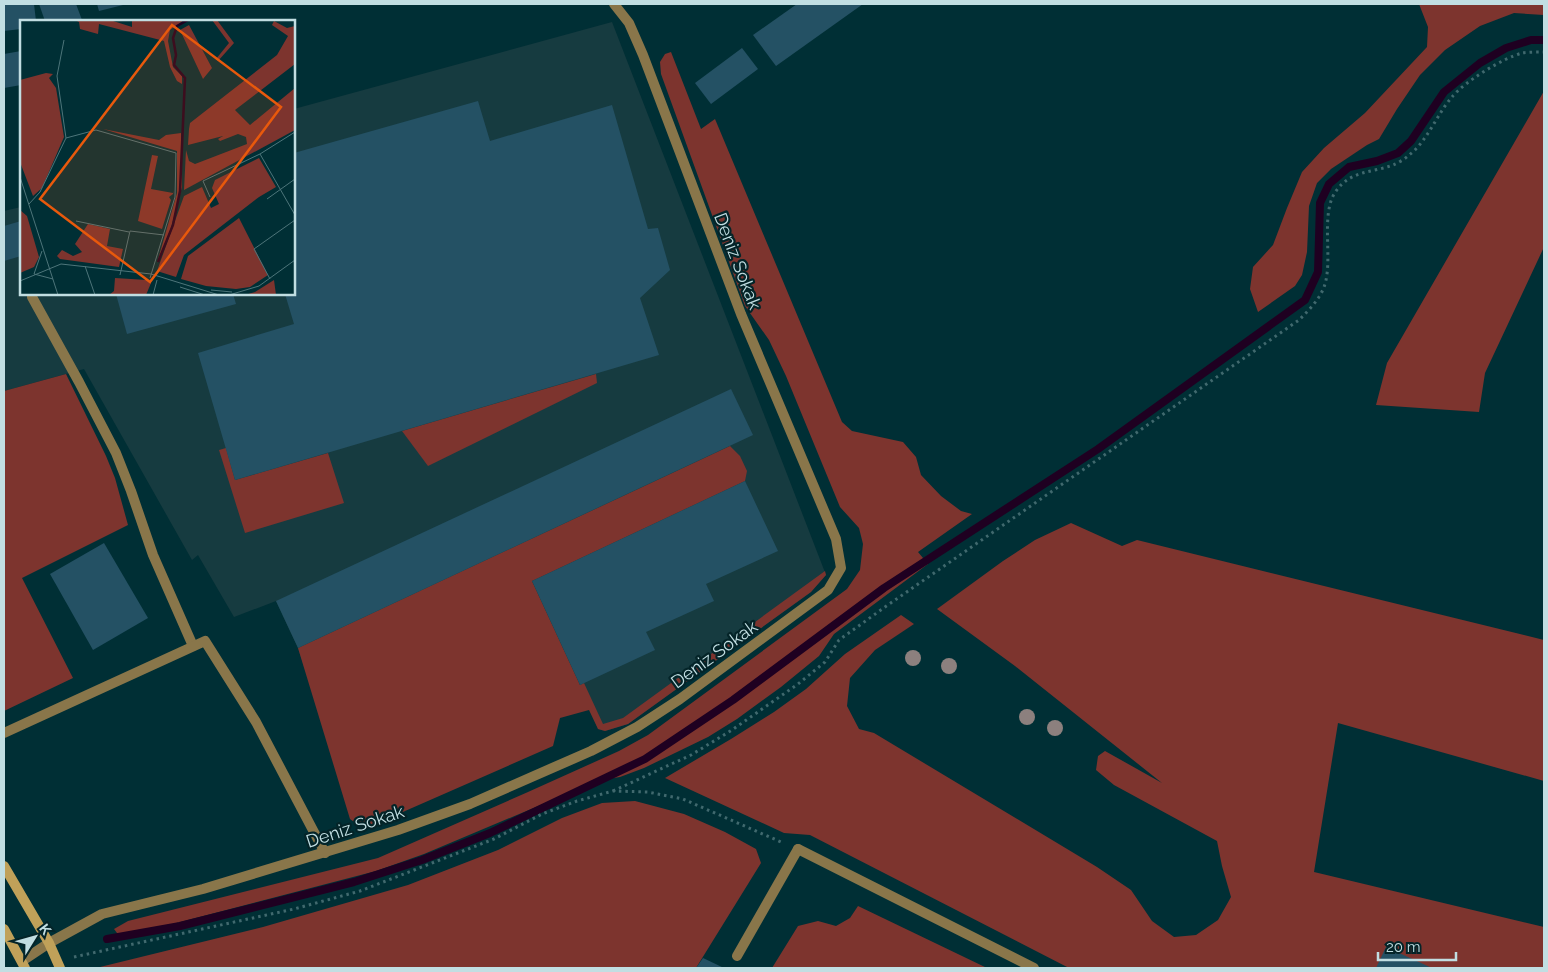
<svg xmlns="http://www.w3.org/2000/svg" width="1548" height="972" font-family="Raleway,sans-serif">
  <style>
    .built { fill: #163b40 }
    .green { fill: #7d342e }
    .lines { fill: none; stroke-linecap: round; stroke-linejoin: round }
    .stream { stroke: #1f0021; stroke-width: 8 }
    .building { fill: #245164 }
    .path { stroke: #40696e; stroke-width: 3; stroke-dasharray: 2.5 4; stroke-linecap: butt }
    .lane { stroke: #89764a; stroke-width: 10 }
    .street { stroke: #89764a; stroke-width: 10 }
    .secondary { stroke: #c0a159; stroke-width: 10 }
    .tree { fill: #8c807e }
    .labels { text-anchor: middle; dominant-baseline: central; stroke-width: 4.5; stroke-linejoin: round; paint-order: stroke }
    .street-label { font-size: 18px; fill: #c1dee2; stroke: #042428 }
    .inset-river { fill: none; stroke: #1f0021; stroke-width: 2.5 }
    .inset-road { fill: none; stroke: #4d757a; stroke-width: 1 }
    .view { fill: #e8590c; fill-opacity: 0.15; stroke: #e8590c; stroke-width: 2.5 }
    .inset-edge { fill: none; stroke: #c1dee2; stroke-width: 2.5 }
  </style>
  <rect width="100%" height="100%" fill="#002f35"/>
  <!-- built -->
  <polygon class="built" points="612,22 826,575 811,592 628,724 605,731 598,729 580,685 532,581 304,667 298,648 276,601 234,617 198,555 192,560 84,369 4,391 4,211 21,207 21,294 294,294 294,109"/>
  <!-- green -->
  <g class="green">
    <polygon points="1419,4 1544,4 1544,15 1514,13 1480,26 1445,50 1420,75 1397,109 1379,139 1367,145 1331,169 1317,183 1309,206 1307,252 1302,275 1295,286 1258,312 1250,289 1253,267 1273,245 1287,208 1302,172 1324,148 1365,113 1427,47 1428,27"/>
    <polygon points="671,52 701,129 715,119 842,422 852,431 903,442 916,457 921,475 941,496 961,511 972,514 918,552 928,564 834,634 819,656 781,687 737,719 708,737 644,768 620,777 600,780 424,854 376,871 138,933 117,933 114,929 128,921 378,858 528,792 619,751 648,735 847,589 860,570 863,544 859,528 840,507 786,376 769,340 745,306 661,74 660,62 665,54"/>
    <polygon points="1544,91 1544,247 1485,373 1479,412 1376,405 1387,363"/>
    <polygon points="66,374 106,456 115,478 128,525 22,578 73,678 4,711 4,391"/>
    <polygon points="596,374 597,383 428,466 402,431"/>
    <polygon points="730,446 740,456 747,471 745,481 532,581 580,685 584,683 603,724 623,718 825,571 826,575 811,592 628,724 605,731 598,729 589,710 560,718 553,746 380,822 361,827 350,819 298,648"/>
    <polygon points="226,448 235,480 328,453 344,503 245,533 219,450"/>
    <polygon points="1071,523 1122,546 1137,540 1544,640 1544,781 1338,723 1314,872 1544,927 1544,968 1069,968 810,835 784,833 665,778 731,739 774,712 806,689 845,654 901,615 914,624 875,650 850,678 847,706 859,729 874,733 1097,867 1131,890 1152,921 1174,937 1196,935 1218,920 1231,897 1222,866 1217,841 1114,785 1096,770 1098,756 1105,751 1162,783 1015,666 937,609 1003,561 1035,540"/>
    <polygon points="635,801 684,814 725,832 756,849 761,863 696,968 96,968 263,927 408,885 498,850 562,818 602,803"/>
    <polygon points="858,906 987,968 772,968 798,926 818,921 836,926 850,918"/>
  </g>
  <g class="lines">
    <!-- stream -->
    <polyline class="stream" points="107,939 180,926 354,882 422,860 490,833 645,759 733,700 884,588 1098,449 1305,300 1318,272 1320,203 1329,184 1349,167 1377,161 1398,153 1411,141 1444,92 1480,63 1506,48 1531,40 1544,40"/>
  </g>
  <!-- building -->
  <g class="building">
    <polygon points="4,4 34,4 36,21 21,21 21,29 4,31"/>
    <polygon points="39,4 76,4 82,20 76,21 45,21"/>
    <polygon points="97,4 127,4 99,11"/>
    <polygon points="797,4 863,4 776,66 753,35"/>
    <polygon points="742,48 758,69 711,104 695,83"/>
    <polygon points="21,51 21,85 4,88 4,54"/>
    <polygon points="478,101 490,141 612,105 648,229 658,228 670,270 640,298 659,355 235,480 198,353 294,324 285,294 294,294 294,153"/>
    <polygon points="21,221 21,256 4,261 4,226"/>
    <polygon points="116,294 233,294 236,304 127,334"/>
    <polygon points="731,389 753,435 298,648 276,601"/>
    <polygon points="745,481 778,551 706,584 714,601 646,632 655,650 580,685 532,581"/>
    <polygon points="104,543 148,618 93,650 50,574"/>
    <polygon points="1386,947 1432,968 1376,968"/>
    <polygon points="703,958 724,968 696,968"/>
  </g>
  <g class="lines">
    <!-- path -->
    <g class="path">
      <path d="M613,791L691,755L732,730L798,684L825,662L839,640L885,607L1299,320C1309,310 1321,298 1325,284C1333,257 1320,213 1336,191C1351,170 1372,173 1393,165C1398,163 1405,159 1409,155C1427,142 1437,114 1452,97C1464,82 1503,58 1522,53C1529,52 1537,52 1544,52"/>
      <polyline points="74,957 294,909 360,891 494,839 542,814 577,801 613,791 648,792 683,799 781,842"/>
    </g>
    <!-- lane -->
    <g class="lane">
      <polyline points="32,297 79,382 116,453 131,491 153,555 193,646"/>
      <polyline points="737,956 798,849"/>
    </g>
    <!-- street -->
    <g class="street">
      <polyline points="4,733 205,641 256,722 325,853"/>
      <polyline points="798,849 1034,968"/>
      <polyline points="22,961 49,943 102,914 203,889 398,830 470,804 591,751 637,727 680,699 828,590 841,568 836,539 741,314 643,55 629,23 614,4"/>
    </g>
    <!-- secondary -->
    <g class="secondary">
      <polyline points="4,866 49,943 60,968"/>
      <polyline points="4,929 25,968"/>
    </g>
  </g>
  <!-- trees -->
  <g class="tree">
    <circle cx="913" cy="658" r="8"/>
    <circle cx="949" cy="666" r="8"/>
    <circle cx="1027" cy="717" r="8"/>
    <circle cx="1055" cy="728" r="8"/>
  </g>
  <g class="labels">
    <!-- street labels -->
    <g class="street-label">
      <text transform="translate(738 261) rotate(69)">Deniz Sokak</text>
      <text transform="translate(714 654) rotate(-36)">Deniz Sokak</text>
      <text transform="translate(355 826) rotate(-18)">Deniz Sokak</text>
    </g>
  </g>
  <!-- overview -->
  <g transform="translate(20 20)">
    <rect width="275" height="275" fill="#002f35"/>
    <path d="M55,0H90L112,7V0H164L150,10L148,21L153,47L162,56V64L157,61L150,47L144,21L79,4L78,14L60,9L59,2ZM192,0H197L214,23L198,41L196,39L209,23ZM254,1L267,8L275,6V44L215,90L230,105L275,68V110L164,170L166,130L169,141L175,144L227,124L226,117L218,114L200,121L198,119L203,116L168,125L169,109L170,103L257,35L268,16L252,5ZM169,5L192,48L183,59L160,10ZM26,53L33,54L29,58L36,68L44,117L22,168L13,176L0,142V60ZM83,109L139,120L146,115L161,113L162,167L150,211L137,243L157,173V131ZM132,135L138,136L131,169L153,173L154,170L153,174L149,177L151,180L142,209L118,201ZM239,138L256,167L239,177L164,235L156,257L137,251L164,176L182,167L191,188L199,184L192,168L195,160ZM0,190L7,196L19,237L14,247L0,253ZM219,198L248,255L230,267L216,269L186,266L161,259L168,236ZM68,204L90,209L87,226L103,229L99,247L40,239L37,236L42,230L53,236L62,232L55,224ZM95,258L127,260L131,263L126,275H89L94,271ZM254,260L256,275H225L235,272Z" fill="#7d342e"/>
    <path class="inset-river" d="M138,242L153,205L160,171L165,58L154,45L156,35L153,18L157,6L168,0"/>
    <path class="inset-road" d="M275,112L240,134L275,195M46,118L76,110L156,133L155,177L130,258M0,157L38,275M190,177L183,161L240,134M247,179L275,159M9,184L20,172L46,118L37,56L44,20M56,201L109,212M22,231L14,254L33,259M65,246L75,275M100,255L110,211L144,215M250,259L234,229L275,200M0,261L41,244L131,254L199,275M160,267L185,275M191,270L212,272M133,275L137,260M209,275L239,266L275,240"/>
    <path class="view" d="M152,5L261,87L130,262L20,179Z"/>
    <rect width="275" height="275" class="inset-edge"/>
  </g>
  <!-- border -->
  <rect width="1548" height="972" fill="none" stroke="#c1dee2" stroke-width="10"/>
  <!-- north arrow -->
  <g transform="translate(35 937) rotate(53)" stroke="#042428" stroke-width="4" paint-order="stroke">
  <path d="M0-4L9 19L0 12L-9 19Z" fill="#c1dee2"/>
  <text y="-8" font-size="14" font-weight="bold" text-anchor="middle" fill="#c1dee2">K</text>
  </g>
  <!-- scale -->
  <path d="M1378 952v8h78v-8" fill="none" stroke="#c1dee2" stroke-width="2.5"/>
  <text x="1386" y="952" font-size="15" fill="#c1dee2" stroke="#042428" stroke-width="4" paint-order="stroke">20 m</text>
</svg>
